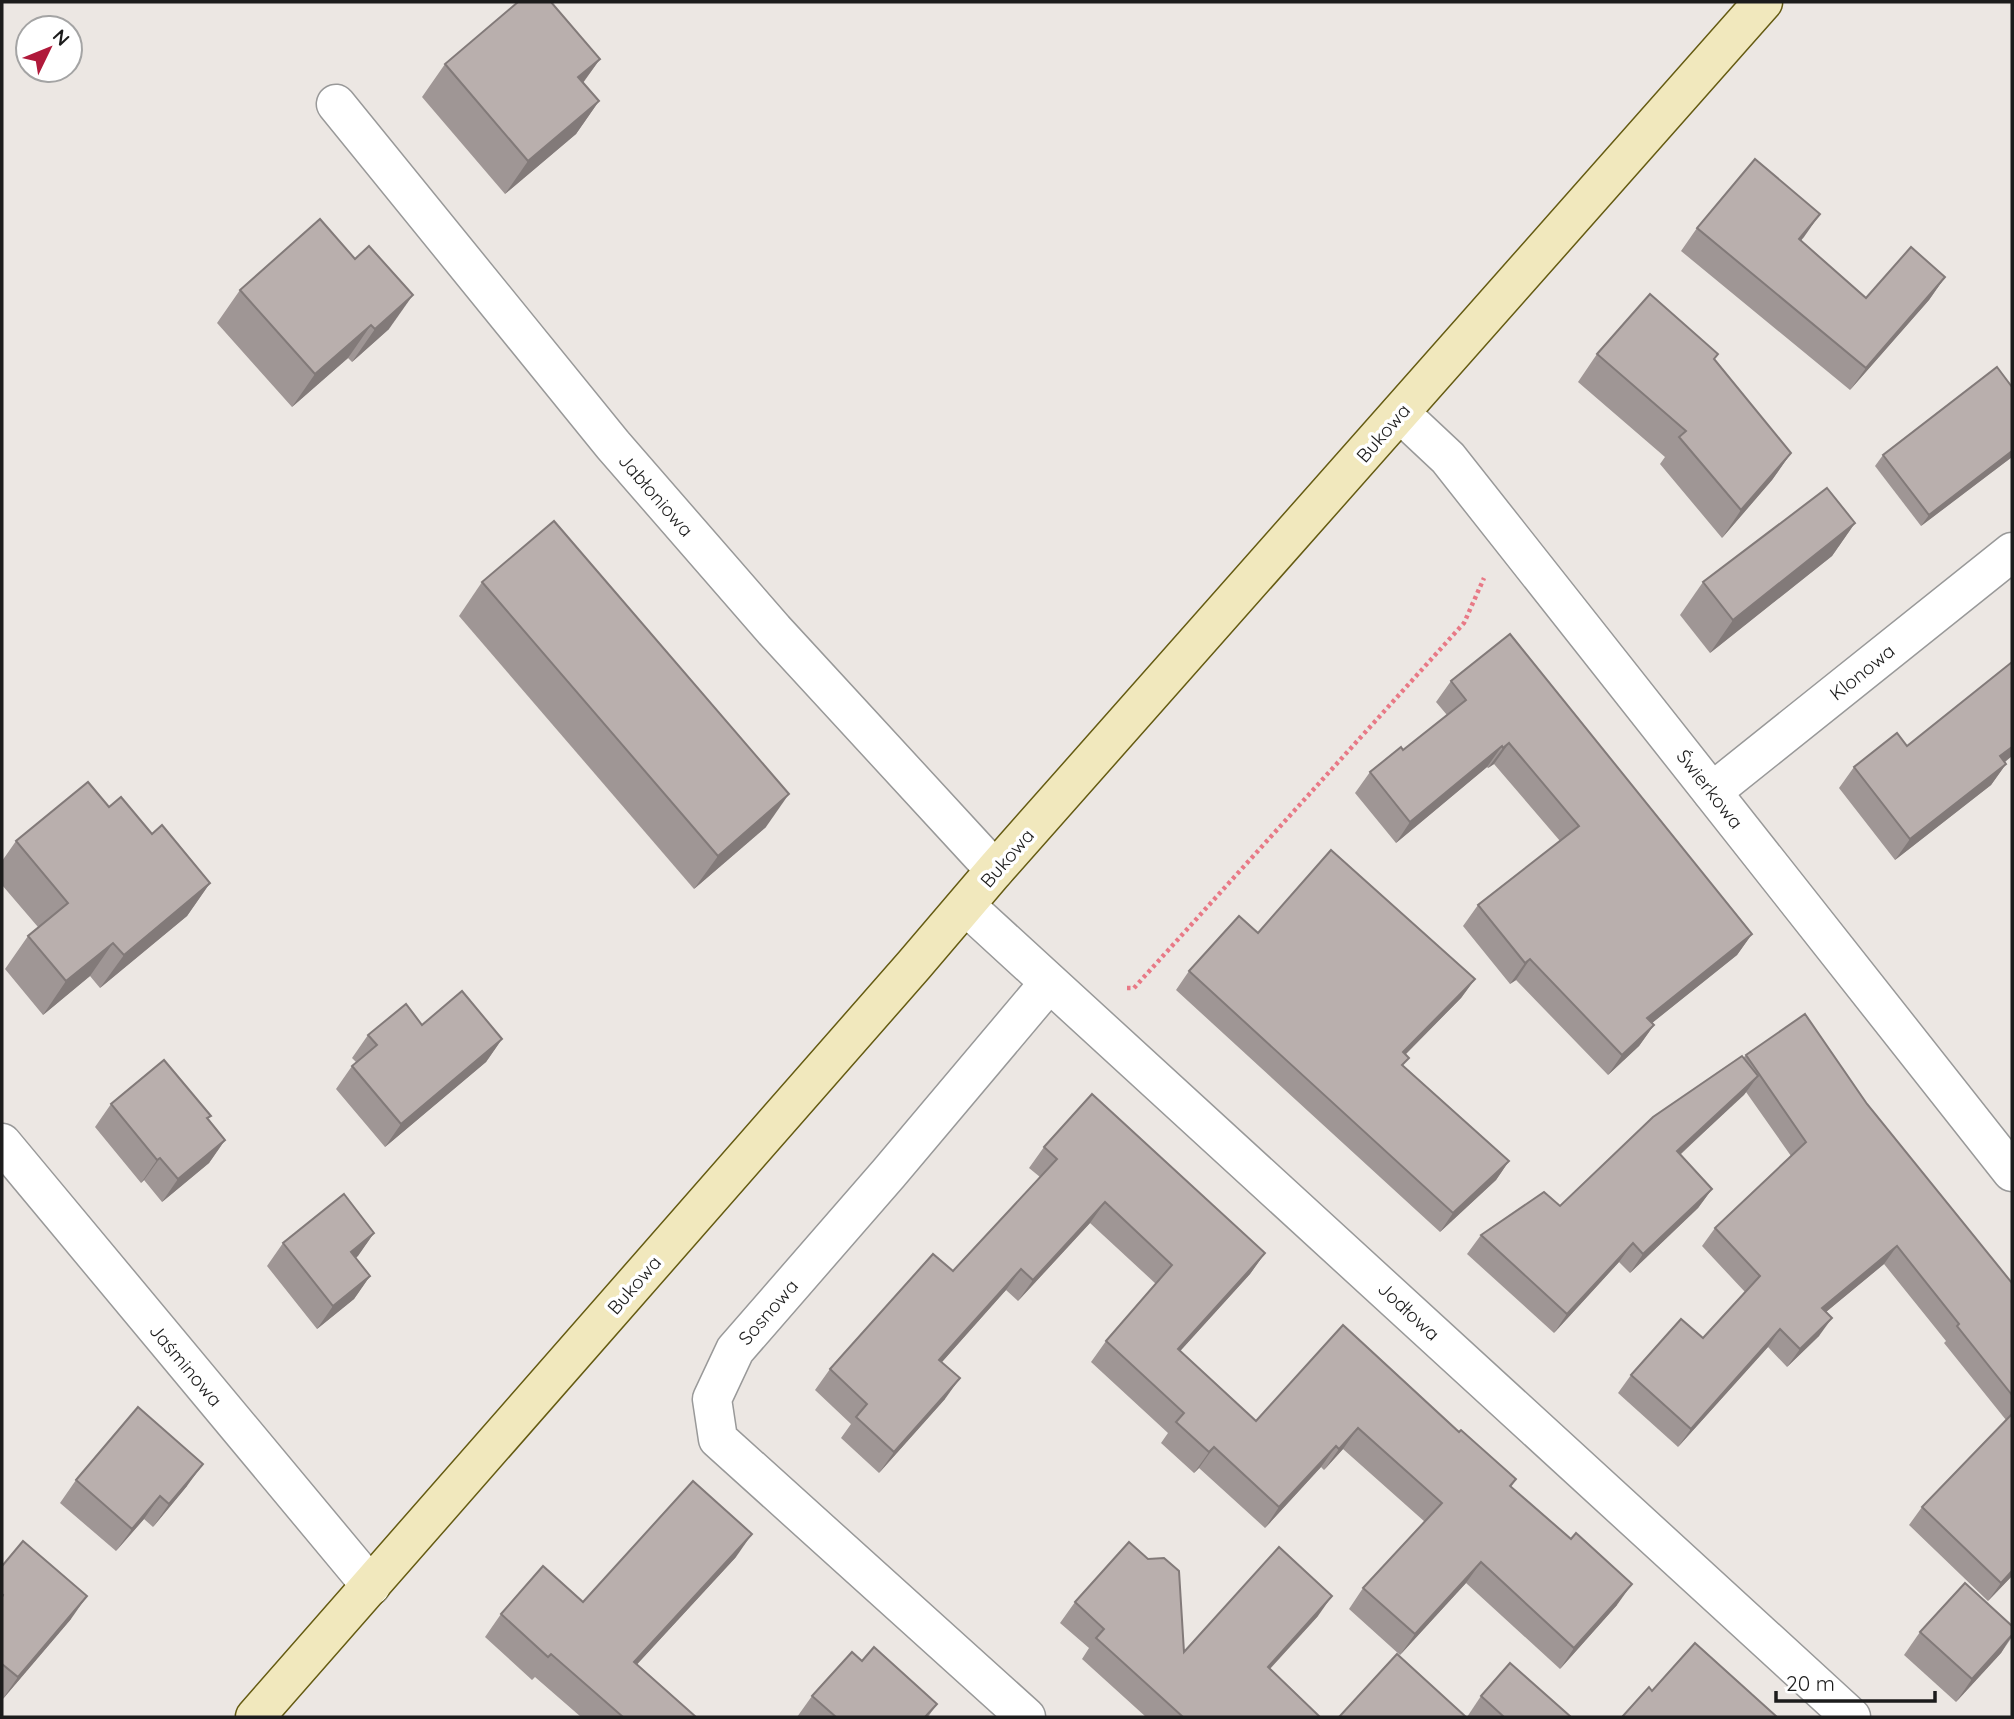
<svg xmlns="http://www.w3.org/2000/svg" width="2014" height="1719" font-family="Quicksand,sans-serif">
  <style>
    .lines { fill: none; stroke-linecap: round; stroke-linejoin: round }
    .street-casing { stroke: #999; stroke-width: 41 }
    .secondary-casing { stroke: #655b12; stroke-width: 41 }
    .path { stroke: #e87986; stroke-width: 4.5; stroke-dasharray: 3.5 3.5; stroke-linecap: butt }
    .street { stroke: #fff; stroke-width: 38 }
    .secondary { stroke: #f1e8bd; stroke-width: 38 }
    .wall { fill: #9f9695 }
    .shaded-wall { fill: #827a79 }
    .building { fill: #b9afad; stroke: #827a79; stroke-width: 2 }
    .labels { text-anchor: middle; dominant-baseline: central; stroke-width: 7; stroke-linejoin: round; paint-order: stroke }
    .street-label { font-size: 19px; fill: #1c1c1c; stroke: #fff }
  </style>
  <rect width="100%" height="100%" fill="#ece7e3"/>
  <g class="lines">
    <defs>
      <g id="street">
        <polyline points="336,104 613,445 774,630 995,870"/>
        <polyline points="1400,413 1448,458 2012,1172"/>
        <polyline points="1712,792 2012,552"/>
        <polyline points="966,906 1851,1717"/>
        <polyline points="2,1143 371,1586"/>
        <polyline points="1026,1717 718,1439 712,1399 735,1350 889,1173 1049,983"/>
      </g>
      <polyline id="secondary" points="255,1717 914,965 995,870 1763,2"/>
    </defs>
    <!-- street casing -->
    <use href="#street" class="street-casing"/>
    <!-- secondary casing -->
    <use href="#secondary" class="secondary-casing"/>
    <!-- path -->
    <polyline class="path" points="1127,988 1134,988 1464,623 1484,578"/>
    <!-- street -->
    <use href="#street" class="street"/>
    <!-- secondary -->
    <use href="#secondary" class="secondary"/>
  </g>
  <!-- wall -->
  <g class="wall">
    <polygon points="600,59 583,83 599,101 576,134 505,194 422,97 445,64"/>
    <polygon points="1697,228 1801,240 1866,298 1945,277 1929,300 1850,390 1681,251"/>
    <polygon points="240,290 389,329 352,362 348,358 292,407 217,323"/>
    <polygon points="1597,354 1714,359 1791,453 1772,480 1722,538 1660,464 1665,457 1578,382"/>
    <polygon points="2012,387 2012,457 1921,526 1875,466 1883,455"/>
    <polygon points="1855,523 1832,556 1710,653 1680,615 1703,582"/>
    <polygon points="482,582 766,827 694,889 459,616"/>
    <polygon points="2012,662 2012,756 2005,762 2006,764 1991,785 1895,860 1839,788 1854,767 1907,746"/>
    <polygon points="1451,681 1752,934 1737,955 1652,1023 1654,1025 1639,1046 1608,1075 1516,980 1510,984 1463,926 1478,905 1560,841 1494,764 1488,768 1487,767 1396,843 1355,793 1370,772 1403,750 1447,715 1436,702"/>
    <polygon points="109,807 152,834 210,883 187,916 100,988 90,976 43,1015 5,969 28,936 38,927 2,885 2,861 16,841"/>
    <polygon points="1258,933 1475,979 1461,998 1405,1055 1403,1066 1509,1161 1496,1180 1440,1232 1176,990 1189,971"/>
    <polygon points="422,1025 502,1039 486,1062 385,1147 336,1089 352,1066 356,1062 352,1058 368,1035"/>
    <polygon points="1746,1055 1867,1104 2012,1283 2012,1576 1988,1601 1909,1525 1922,1507 2006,1420 1944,1343 1946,1341 1884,1264 1826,1312 1819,1336 1787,1367 1768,1347 1678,1447 1618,1393 1631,1375 1703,1338 1745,1292 1702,1246 1715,1228 1791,1156 1746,1092 1680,1155 1712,1189 1698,1208 1630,1273 1619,1262 1554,1333 1467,1254 1481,1235 1560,1206 1743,1058"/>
    <polygon points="111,1104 208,1119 225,1140 209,1163 162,1202 144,1180 141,1183 95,1127"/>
    <polygon points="1044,1147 1265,1253 1250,1274 1180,1351 1256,1421 1459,1432 1516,1479 1511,1487 1617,1605 1560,1669 1466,1583 1400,1655 1349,1609 1363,1588 1425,1522 1343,1449 1324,1470 1321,1467 1265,1528 1199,1468 1194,1473 1161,1443 1168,1433 1091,1362 1106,1341 1156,1284 1090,1223 1018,1301 1006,1290 942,1362 945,1399 879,1473 841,1438 851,1424 815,1390 830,1369 953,1271 1040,1177 1029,1168"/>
    <polygon points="374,1233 356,1258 370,1276 354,1299 317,1329 267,1266 283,1243"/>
    <polygon points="76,1480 187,1486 153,1527 144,1519 116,1551 60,1503"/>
    <polygon points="736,1557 637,1664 696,1717 581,1717 535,1677 532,1680 485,1637 501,1614 583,1602"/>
    <polygon points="2,1566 71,1619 2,1700"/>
    <polygon points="1075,1602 1184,1652 1318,1616 1270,1669 1320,1717 1146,1717 1082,1659 1089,1648 1060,1623"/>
    <polygon points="2012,1626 2012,1637 2001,1653 1956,1702 1904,1655 1920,1632"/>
    <polygon points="862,1661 937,1704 928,1717 797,1717 812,1696"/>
    <polygon points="1481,1696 1571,1717 1467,1717"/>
  </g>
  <!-- shaded-wall -->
  <g class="shaded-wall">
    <polygon points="600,59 576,92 578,77"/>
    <polygon points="599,101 576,134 505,194 528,161"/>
    <polygon points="1820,214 1804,237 1783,262 1799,239"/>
    <polygon points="1945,277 1929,300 1850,390 1866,368"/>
    <polygon points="413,295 389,329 352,362 375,329"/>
    <polygon points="371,325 348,358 292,407 315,374"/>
    <polygon points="2012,451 2012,457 1921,526 1929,515"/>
    <polygon points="1791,453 1772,480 1722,538 1741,510"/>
    <polygon points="1855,523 1832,556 1710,653 1733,620"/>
    <polygon points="1509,743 1494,764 1488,768 1503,748"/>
    <polygon points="1502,746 1487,767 1396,843 1410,822"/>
    <polygon points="2012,747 2012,756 1985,777 2000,756"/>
    <polygon points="2006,764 1991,785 1895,860 1910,839"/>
    <polygon points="789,794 766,827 694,889 718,856"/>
    <polygon points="210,883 187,916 100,988 124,955"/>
    <polygon points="1752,934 1737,955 1632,1039 1647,1018"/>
    <polygon points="113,943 90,976 43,1015 66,981"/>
    <polygon points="1530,959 1516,980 1510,984 1525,963"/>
    <polygon points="1475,979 1461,998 1389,1071 1403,1052"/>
    <polygon points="1654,1025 1639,1046 1608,1075 1622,1055"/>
    <polygon points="502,1039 486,1062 385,1147 401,1124"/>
    <polygon points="1758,1076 1744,1095 1663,1170 1677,1151"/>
    <polygon points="225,1140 209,1163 162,1202 178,1179"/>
    <polygon points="160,1158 144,1180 141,1183 157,1160"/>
    <polygon points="1509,1161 1496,1180 1440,1232 1453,1213"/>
    <polygon points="1712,1189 1698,1208 1630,1273 1643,1254"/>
    <polygon points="1105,1202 1090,1223 1018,1301 1033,1280"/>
    <polygon points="374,1233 358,1256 335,1275 351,1252"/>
    <polygon points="1633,1243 1619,1262 1554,1333 1567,1314"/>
    <polygon points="1897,1246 1884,1264 1809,1326 1822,1308"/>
    <polygon points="1265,1253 1250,1274 1163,1370 1178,1349"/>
    <polygon points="1021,1269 1006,1290 925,1381 939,1360"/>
    <polygon points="370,1276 354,1299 317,1329 333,1306"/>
    <polygon points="1832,1318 1819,1336 1787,1367 1800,1349"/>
    <polygon points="1780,1329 1768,1347 1678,1447 1691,1429"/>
    <polygon points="960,1378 945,1399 879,1473 894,1452"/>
    <polygon points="1358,1428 1343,1449 1324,1470 1339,1449"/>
    <polygon points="1336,1446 1321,1467 1265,1528 1279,1507"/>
    <polygon points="1214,1447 1199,1468 1194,1473 1209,1452"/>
    <polygon points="203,1464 187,1486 153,1527 169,1504"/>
    <polygon points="160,1496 144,1519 116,1551 132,1529"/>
    <polygon points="752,1534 736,1557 618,1685 634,1662"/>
    <polygon points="1481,1562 1466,1583 1400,1655 1415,1634"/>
    <polygon points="2012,1571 2012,1576 1988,1601 2001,1583"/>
    <polygon points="1632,1584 1617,1605 1560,1669 1574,1648"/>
    <polygon points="87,1596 71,1619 2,1700 18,1677"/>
    <polygon points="1332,1596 1318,1616 1253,1687 1268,1667"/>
    <polygon points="2012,1635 2001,1653 1956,1702 1972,1679"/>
  </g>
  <!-- building -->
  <g class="building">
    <polygon points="518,2 551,2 600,59 578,77 599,101 528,161 445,64"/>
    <polygon points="1755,159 1820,214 1799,239 1866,298 1911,247 1945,277 1866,368 1697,228"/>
    <polygon points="320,219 355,259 369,246 413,295 375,329 371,325 315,374 240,290"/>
    <polygon points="1650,294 1718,354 1714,359 1791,453 1741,510 1679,437 1686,431 1597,354"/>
    <polygon points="1997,367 2012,387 2012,451 1929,515 1883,455"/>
    <polygon points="1827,488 1855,523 1733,620 1703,582"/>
    <polygon points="554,521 789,794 718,856 482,582"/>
    <polygon points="1510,634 1752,934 1647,1018 1654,1025 1622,1055 1530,959 1525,963 1478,905 1579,826 1509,743 1503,748 1502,746 1410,822 1370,772 1401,747 1403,750 1466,700 1451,681"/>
    <polygon points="2012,662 2012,747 2000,756 2006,764 1910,839 1854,767 1897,733 1907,746"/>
    <polygon points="88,782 109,807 121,797 152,834 162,825 210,883 124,955 113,943 66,981 28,936 68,903 16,841"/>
    <polygon points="1331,850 1475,979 1403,1052 1409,1058 1402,1065 1509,1161 1453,1213 1189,971 1239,916 1258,933"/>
    <polygon points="462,991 502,1039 401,1124 352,1066 377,1045 368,1035 406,1004 422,1025"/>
    <polygon points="1805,1014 1867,1104 2012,1283 2012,1395 1957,1326 1959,1324 1897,1246 1822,1308 1832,1318 1800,1349 1780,1329 1691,1429 1631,1375 1681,1319 1703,1338 1760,1276 1715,1228 1806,1142 1746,1055"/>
    <polygon points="1742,1056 1758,1076 1677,1151 1712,1189 1643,1254 1633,1243 1567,1314 1481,1235 1544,1192 1560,1206 1653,1117"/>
    <polygon points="164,1060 211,1116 207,1118 225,1140 178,1179 160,1158 157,1160 111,1104"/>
    <polygon points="1092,1094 1265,1253 1178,1349 1256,1421 1343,1325 1459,1432 1461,1430 1516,1479 1510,1486 1571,1539 1576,1533 1632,1584 1574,1648 1481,1562 1415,1634 1363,1588 1442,1503 1358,1428 1339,1449 1336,1446 1279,1507 1214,1447 1209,1452 1176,1422 1184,1413 1106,1341 1172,1265 1105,1202 1033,1280 1021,1269 939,1360 960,1378 894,1452 856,1417 867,1404 830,1369 933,1254 953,1271 1057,1159 1044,1147"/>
    <polygon points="344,1194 374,1233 351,1252 370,1276 333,1306 283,1243"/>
    <polygon points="138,1407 203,1464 169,1504 160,1496 132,1529 76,1480"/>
    <polygon points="2012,1414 2012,1571 2001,1583 1922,1507"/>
    <polygon points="693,1481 752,1534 634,1662 696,1717 623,1717 551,1654 548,1657 501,1614 543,1566 583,1602"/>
    <polygon points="23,1541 87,1596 18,1677 2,1664 2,1597 3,1595 2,1594 2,1566"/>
    <polygon points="1129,1542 1148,1559 1164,1558 1179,1571 1184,1652 1279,1547 1332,1596 1268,1667 1320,1717 1183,1717 1096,1638 1104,1629 1075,1602"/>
    <polygon points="1965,1583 2012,1626 2012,1635 1972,1679 1920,1632"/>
    <polygon points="1695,1643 1777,1717 1622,1717 1649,1687 1652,1691"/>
    <polygon points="874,1647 937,1704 925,1717 836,1717 812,1696 852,1652 862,1661"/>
    <polygon points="1397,1654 1466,1717 1339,1717"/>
    <polygon points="1510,1663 1571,1717 1504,1717 1481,1696"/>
  </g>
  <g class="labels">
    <!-- street labels -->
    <g class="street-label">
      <text transform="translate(1383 433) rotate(-49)">Bukowa</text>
      <text transform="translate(656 495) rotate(49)">Jabłoniowa</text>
      <text transform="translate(1862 672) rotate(-39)">Klonowa</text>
      <text transform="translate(1710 789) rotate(52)">Świerkowa</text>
      <text transform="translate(1007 858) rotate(-49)">Bukowa</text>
      <text transform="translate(634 1285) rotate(-49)">Bukowa</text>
      <text transform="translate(1409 1311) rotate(43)">Jodłowa</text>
      <text transform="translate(768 1312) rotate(-49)">Sosnowa</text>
      <text transform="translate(186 1365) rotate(50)">Jaśminowa</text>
    </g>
  </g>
  <!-- border -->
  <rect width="2014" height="1719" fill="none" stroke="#1c1c1c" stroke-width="7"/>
  <!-- north arrow -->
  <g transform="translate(49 49) rotate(47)"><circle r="33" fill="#ffffff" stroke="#a4a4a4" stroke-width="2"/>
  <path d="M0-5L12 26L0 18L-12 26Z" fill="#b0193a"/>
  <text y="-10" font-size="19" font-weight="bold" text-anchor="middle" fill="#1c1c1c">N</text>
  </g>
  <!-- scale -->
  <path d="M1776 1691v10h159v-10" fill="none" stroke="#1c1c1c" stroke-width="3.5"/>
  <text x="1786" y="1691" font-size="21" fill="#1c1c1c" stroke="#ffffff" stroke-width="5" paint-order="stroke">20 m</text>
</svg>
